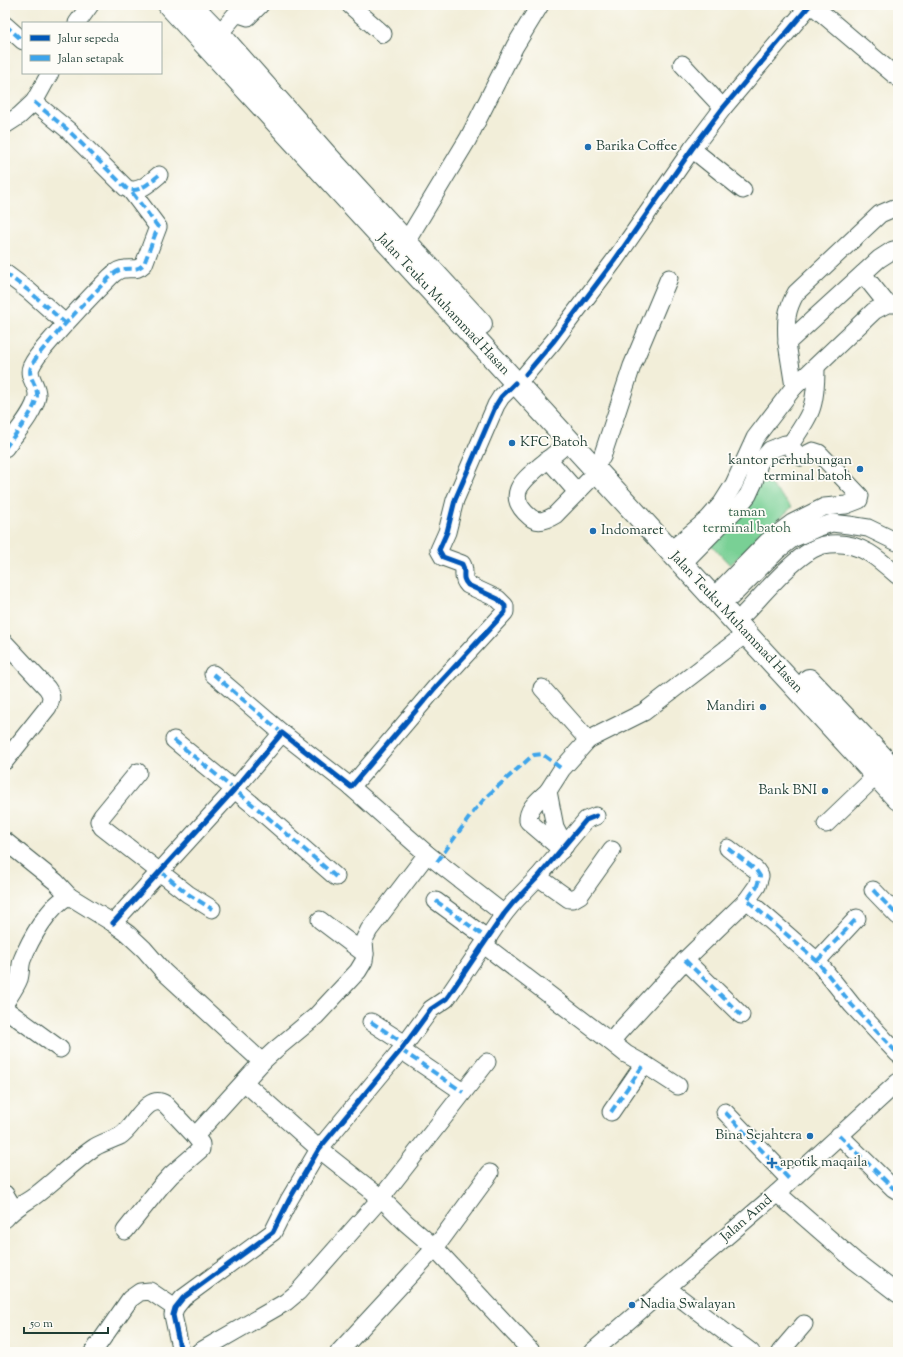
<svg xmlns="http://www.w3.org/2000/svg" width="903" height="1357" font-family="'Sorts Mill Goudy',serif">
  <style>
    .green { fill: #79d095; stroke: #4c8664 }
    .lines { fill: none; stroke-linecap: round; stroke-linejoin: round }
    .minor-casing { stroke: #3f584d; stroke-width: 19 }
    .highway-casing { stroke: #3f584d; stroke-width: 24 }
    .minor { stroke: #fff; stroke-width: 17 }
    .highway { stroke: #fff; stroke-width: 22 }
    .quiet { stroke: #3da4eb; stroke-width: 4; stroke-dasharray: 8 4; stroke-linecap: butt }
    .cycleway-casing { stroke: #fdfcf7; stroke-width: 8 }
    .cycleway { stroke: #0057b8; stroke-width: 5 }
    .poi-dot { fill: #1f6fb2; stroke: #fdfcf7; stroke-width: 1.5 }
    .labels { text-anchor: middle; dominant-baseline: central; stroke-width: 3.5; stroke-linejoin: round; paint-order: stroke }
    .poi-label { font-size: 14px; fill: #1f3d34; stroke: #fdfcf7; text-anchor: start }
    .street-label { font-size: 14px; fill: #1f3d34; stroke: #fdfcf7 }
    .park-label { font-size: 14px; fill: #36624c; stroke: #fdfcf7 }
  </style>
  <rect width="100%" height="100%" fill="#fdfcf7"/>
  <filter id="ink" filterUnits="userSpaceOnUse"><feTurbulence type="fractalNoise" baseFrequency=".025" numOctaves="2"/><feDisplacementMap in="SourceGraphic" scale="8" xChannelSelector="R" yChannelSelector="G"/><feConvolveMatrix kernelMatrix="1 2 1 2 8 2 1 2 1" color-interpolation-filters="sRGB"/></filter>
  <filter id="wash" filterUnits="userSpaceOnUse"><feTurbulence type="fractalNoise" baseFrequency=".012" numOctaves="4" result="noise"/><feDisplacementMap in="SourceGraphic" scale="16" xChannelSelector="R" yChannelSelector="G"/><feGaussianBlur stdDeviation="0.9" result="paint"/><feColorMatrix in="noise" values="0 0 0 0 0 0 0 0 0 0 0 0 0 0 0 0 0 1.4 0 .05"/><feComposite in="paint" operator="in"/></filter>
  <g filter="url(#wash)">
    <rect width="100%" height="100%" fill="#f2eed9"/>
    <!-- green -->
    <polygon class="green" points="763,477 792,507 730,565 702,535"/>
  </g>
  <g filter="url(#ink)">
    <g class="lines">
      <defs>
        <g id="minor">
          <polyline points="350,5 383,34"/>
          <polyline points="812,5 898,78"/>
          <polyline points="77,23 90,5"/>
          <polyline points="5,25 23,41"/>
          <polyline points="219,34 235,15 239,14 248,17 260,5"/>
          <polyline points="682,64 723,108"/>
          <path d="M34,102L68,130L126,188C138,195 150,182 159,175"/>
          <polyline points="5,125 19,116 34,102 50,73"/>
          <polyline points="692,149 743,190"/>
          <polyline points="406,242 468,139 515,46 540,5"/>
          <polyline points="5,273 29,291 65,323"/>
          <polyline points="863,274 887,304"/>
          <path d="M787,343C786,322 785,312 796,293L880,214L894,208L898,209"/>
          <polyline points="526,374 553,342 614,261 692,149 723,108 810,5"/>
          <polyline points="794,387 874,311 887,304 898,304"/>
          <path d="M569,442C559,450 550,458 540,466C521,482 505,496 530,517C538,524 547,520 555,515L597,472"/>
          <path d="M789,446C812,414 816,406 816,367"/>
          <path d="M5,448C15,434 35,412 37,396C38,385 27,377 31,367C36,356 44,348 51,340C70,318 90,297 110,277C114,273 119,269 125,269C133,268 137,271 144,264L158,227L131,191"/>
          <polyline points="602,457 632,366 669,278"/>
          <polyline points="548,459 577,492"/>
          <polyline points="670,551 708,519 722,503 734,484 755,438 794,387 787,343 879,259 893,250 898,249"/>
          <polyline points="682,564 740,505 748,495 754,482 759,463 770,450 785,444 789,446 801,457 813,451 819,453 860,496 859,500 846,505 824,507 792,523 768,541 722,588"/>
          <polyline points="731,597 778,550 792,539 817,528 832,523 849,525 868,528 897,542 898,541"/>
          <path d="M745,613C763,595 799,550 824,545C840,542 855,545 869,553C879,559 889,568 898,576"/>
          <path d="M5,643L47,688C52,695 52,699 48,707L5,761"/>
          <polyline points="213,674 282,733"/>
          <polyline points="542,688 588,740"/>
          <polyline points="174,740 264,814 336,877"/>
          <polyline points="138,772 102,816 99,821 102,827 188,894 212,909"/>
          <polyline points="351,787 427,854 504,914"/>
          <path d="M548,791C540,799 527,808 528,821L562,850"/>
          <polyline points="826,824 876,776"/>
          <polyline points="5,841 56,882 69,896"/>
          <polyline points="565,846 555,827 548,791 562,769 588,740 644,712 747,633"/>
          <polyline points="728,848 756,870 760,876 757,886 747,900 817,961 852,1005 898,1054"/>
          <polyline points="538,877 569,899 573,899 580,895 612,850"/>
          <polyline points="873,890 898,916"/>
          <polyline points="436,901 488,939"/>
          <polyline points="320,920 365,954"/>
          <path d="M113,923L234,790L282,733L351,787L436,687L505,612V606L498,599L468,585C460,577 467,572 462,564L443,557L439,550L447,532L455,500L496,405L501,397L515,383"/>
          <polyline points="484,945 611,1042"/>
          <polyline points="685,960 741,1015"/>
          <polyline points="817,961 857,918"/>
          <path d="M5,1003C10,995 16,987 19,979C21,973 20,966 22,960C30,940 49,905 69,896L113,923L128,934L144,949L164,972L262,1062"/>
          <polyline points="5,1009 60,1049"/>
          <polyline points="371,1022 405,1044"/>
          <polyline points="401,1050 463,1092"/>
          <polyline points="245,1083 319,1149 381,1198 406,1223 435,1248 532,1352"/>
          <polyline points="678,1086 644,1064 626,1054 611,1042 619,1032 685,960 747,900"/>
          <polyline points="611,1112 644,1064"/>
          <polyline points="725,1112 790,1180"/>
          <polyline points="839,1135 893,1188 898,1191"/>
          <polyline points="777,1193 855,1261 898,1294"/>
          <polyline points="5,1194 14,1209"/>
          <path d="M5,1219C15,1207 24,1204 36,1195C56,1180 74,1161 95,1147C103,1142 112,1140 120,1136C134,1128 147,1092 165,1104L195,1136L262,1062L275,1050L316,1016L358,971L364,961L365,954L364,940L369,930L427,854"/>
          <polyline points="125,1231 161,1186 171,1175 201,1149 201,1144 195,1136"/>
          <polyline points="667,1288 751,1352"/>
          <polyline points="93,1352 130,1299 140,1292 150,1291 175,1308"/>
          <polyline points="181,1352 173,1315 175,1308 183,1298 273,1232 289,1200 319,1149 401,1050 431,1009 446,999 449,995 504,914 513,903 538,877 586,820 596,816"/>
          <polyline points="199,1352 286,1302 298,1292 381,1198 487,1062"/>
          <polyline points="339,1352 435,1248 490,1173"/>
          <polyline points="592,1352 777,1193 898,1082"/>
          <polyline points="780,1352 804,1324"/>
        </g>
        <g id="highway">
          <polyline points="169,5 898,799"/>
          <polyline points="191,5 219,34 326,155 481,324"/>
          <polyline points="809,680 898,774"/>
        </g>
      </defs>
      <!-- minor casing -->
      <use href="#minor" class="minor-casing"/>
      <!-- highway casing -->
      <use href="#highway" class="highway-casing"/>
      <!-- minor -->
      <use href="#minor" class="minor"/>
      <!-- highway -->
      <use href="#highway" class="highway"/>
      <!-- quiet -->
      <g class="quiet">
        <polyline points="5,25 23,41"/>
        <path d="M34,102L68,130L126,188C138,195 150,182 159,175"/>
        <polyline points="5,273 29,291 65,323"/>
        <path d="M5,448C15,434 35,412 37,396C38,385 27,377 31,367C36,356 44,348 51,340C70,318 90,297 110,277C114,273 119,269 125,269C133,268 137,271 144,264L158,227L131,191"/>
        <polyline points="213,674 282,733"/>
        <polyline points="174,740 264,814 336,877"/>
        <polyline points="728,848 756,870 760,876 757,886 747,900 817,961 852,1005 898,1054"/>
        <polyline points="437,862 474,811 487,796 531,757 534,755 542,754 562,769"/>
        <polyline points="160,871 188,894 212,909"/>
        <polyline points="873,890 898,916"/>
        <polyline points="436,901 488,939"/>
        <polyline points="685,960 741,1015"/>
        <polyline points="817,961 857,918"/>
        <polyline points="371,1022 405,1044"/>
        <polyline points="401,1050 463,1092"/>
        <polyline points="611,1112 644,1064"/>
        <polyline points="725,1112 790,1180"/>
        <polyline points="839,1135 893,1188 898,1191"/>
      </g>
      <defs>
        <g id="cycleway">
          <polyline points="526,374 553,342 614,261 692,149 723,108 810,5"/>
          <path d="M113,923L234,790L282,733L351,787L436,687L505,612V606L498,599L468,585C460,577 467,572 462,564L443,557L439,550L447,532L455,500L496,405L501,397L515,383"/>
          <polyline points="181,1352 173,1315 175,1308 183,1298 273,1232 289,1200 319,1149 401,1050 431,1009 446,999 449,995 504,914 513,903 538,877 586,820 596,816"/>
        </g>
      </defs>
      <!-- cycleway casing -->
      <use href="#cycleway" class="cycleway-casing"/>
      <!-- cycleway -->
      <use href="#cycleway" class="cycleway"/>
    </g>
  </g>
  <!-- markers -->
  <g class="poi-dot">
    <circle cx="588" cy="147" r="4"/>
    <circle cx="512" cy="443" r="4"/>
    <circle cx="860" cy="469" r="4"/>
    <circle cx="593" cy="531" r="4"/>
    <circle cx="763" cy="707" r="4"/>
    <circle cx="825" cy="791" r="4"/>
    <circle cx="810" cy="1136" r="4"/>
    <path d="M770 1157h4v4h4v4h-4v4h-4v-4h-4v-4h4z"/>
    <circle cx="632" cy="1305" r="4"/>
  </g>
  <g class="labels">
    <!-- poi labels -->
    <g class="poi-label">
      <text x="596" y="147">Barika Coffee</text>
      <text x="520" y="443">KFC Batoh</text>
      <text x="852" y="461" text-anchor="end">kantor perhubungan<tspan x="852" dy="16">terminal batoh</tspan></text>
      <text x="601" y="531">Indomaret</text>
      <text x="755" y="707" text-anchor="end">Mandiri</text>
      <text x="817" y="791" text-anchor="end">Bank BNI</text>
      <text x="802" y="1136" text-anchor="end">Bina Sejahtera</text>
      <text x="780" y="1163">apotik maqaila</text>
      <text x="640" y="1305">Nadia Swalayan</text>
    </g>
    <!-- street labels -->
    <g class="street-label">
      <text transform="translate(443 305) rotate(47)">Jalan Teuku Muhammad Hasan</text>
      <text transform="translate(736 623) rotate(47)">Jalan Teuku Muhammad Hasan</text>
      <text transform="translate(747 1219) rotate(-41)">Jalan Amd</text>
    </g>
    <!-- park labels -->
    <g class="park-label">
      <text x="747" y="513">taman<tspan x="747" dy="16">terminal batoh</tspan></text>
    </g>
  </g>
  <!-- margin -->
  <rect width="903" height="1357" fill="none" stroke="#fdfcf7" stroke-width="20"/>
  <!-- legend -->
  <rect x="22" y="22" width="140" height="52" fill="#fdfcf7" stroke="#a4b0a9"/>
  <rect x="30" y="35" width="20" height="6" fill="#0057b8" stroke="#a4b0a9"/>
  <text x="58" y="42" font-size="12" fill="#1f3d34">Jalur sepeda</text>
  <rect x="30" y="55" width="20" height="6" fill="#3da4eb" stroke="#a4b0a9"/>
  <text x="58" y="62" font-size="12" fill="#1f3d34">Jalan setapak</text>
  <!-- scale -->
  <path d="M24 1327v6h84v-6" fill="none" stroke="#1f3d34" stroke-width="2"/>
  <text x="30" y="1327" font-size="12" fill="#1f3d34" stroke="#fdfcf7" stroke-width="3" paint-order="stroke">50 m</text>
</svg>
